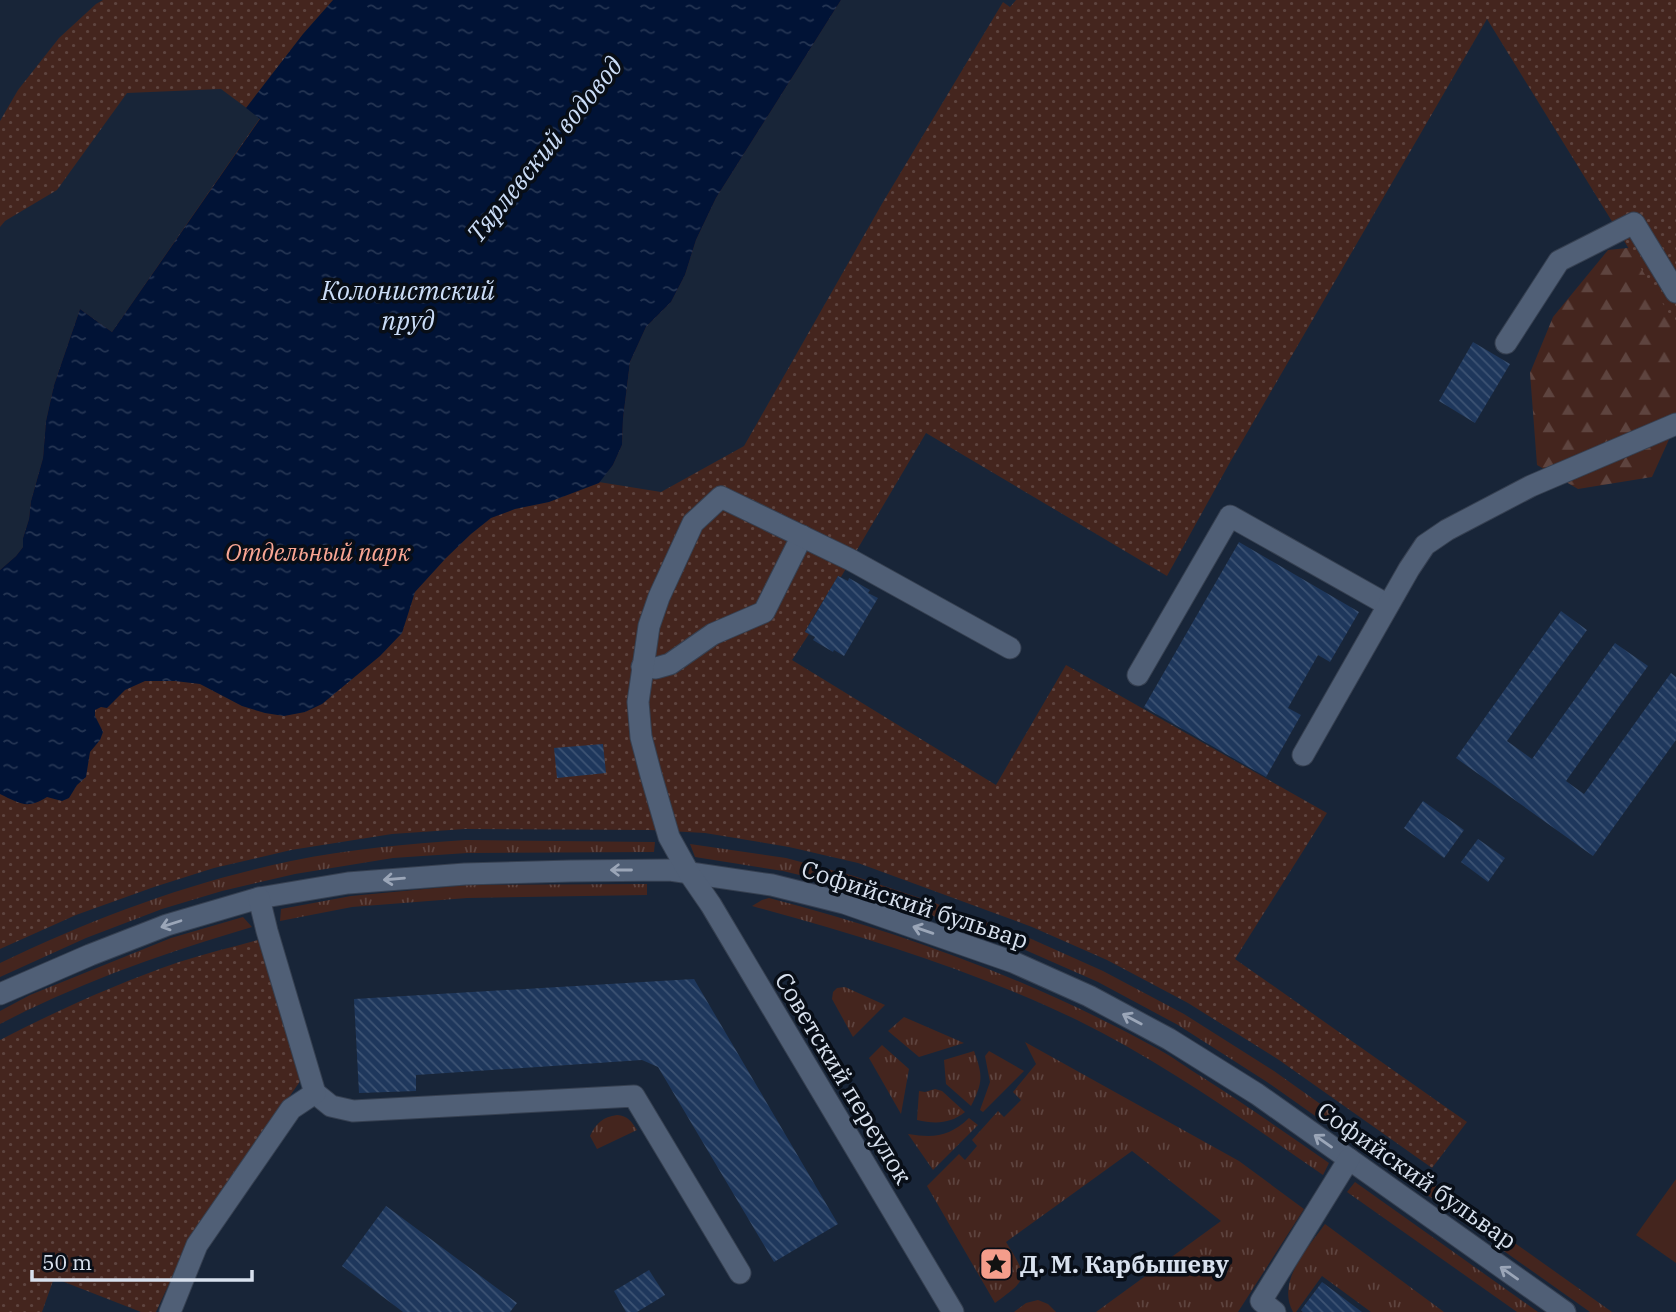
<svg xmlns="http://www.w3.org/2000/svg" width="1676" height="1312" font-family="'IBM Plex Serif',serif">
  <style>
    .grass { fill: url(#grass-tufts) }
    .forest { fill: url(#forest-firs) }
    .park { fill: url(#park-dots) }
    .pitch { fill: #44251e }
    .water { fill: url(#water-ripples) }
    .building { fill: url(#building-back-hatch) }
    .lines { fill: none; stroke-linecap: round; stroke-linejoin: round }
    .minor-casing { stroke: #364051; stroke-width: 23 }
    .minor { stroke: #505f76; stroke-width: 21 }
    .oneway { stroke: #9ba6b8 }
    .labels { text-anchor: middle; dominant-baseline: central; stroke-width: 7; stroke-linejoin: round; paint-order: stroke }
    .park-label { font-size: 24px; font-style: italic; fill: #faa694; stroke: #080e17 }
    .street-label { font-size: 24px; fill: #d8e1ee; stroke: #080e17 }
    .poi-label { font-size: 24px; font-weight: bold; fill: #d8e1ee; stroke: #080e17; text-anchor: start }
    .water-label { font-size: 26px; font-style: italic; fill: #cbddf7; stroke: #080e17 }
  </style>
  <defs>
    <pattern id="grass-tufts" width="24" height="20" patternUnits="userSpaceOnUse" patternTransform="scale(1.75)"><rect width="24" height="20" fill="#44251e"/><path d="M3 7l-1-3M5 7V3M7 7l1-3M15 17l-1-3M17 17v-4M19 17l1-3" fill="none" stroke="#5e443f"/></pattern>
    <pattern id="forest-firs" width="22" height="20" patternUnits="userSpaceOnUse" patternTransform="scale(1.75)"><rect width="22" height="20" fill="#44251e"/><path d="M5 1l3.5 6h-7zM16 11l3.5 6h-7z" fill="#5e443f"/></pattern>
    <pattern id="park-dots" width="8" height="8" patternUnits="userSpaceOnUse" patternTransform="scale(1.75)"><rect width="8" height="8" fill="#44251e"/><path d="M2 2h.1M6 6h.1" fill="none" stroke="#5e443f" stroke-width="1.8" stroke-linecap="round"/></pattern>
    <pattern id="water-ripples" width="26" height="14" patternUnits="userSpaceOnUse" patternTransform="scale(1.75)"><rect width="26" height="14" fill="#011336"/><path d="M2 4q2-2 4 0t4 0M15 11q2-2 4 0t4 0" fill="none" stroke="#253553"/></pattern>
    <pattern id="building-back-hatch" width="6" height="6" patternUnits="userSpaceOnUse" patternTransform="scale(1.75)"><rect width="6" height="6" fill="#1e375c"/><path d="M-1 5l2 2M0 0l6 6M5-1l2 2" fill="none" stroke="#3e5474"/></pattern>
  </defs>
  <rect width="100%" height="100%" fill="#182538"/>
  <!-- grass -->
  <g class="grass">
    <path d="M466,840L655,842L654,852L467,853L393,858L295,874L222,891L162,909L86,938L0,977V963C93,918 190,882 291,861C349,849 407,844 466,840Z"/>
    <polygon points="690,844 786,858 854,876 932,902 1027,937 1103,971 1184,1014 1274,1071 1454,1199 1447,1209 1267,1082 1178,1025 1098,982 1023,949 928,914 849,887 783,871 695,857"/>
    <polygon points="647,884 647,895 467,898 352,907 280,921 281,909 351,896 467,885"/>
    <path d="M769,898C904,933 1035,981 1158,1049C1173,1057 1187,1068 1202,1077C1246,1105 1287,1134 1329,1163L1323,1175C1244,1120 1164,1063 1077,1020C973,970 862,936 752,906L762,900Z"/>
    <path d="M243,917L252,927C164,953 81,982 0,1024V1011L30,995L171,938Z"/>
    <polygon points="845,987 885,1005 853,1037 832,999 833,992 837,988"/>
    <polygon points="904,1017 964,1043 919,1057 888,1031"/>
    <path d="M1025,1042L1239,1161L1304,1209L1238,1312H1096L1221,1221L1132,1151L1006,1242C1027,1277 1031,1277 995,1303L927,1186L959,1154L965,1160L977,1146L972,1140L998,1111L1004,1117L1021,1100L1013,1092L1036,1064Z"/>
    <polygon points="882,1045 909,1069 901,1114 869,1058"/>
    <path d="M974,1051C983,1076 983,1082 971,1106L946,1084L944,1060Z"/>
    <polygon points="989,1051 1024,1071 983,1112 980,1110 990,1082 985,1056"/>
    <path d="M935,1089L942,1091L965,1112C950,1124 935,1124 917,1120L919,1091L925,1092Z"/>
    <path d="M617,1115C628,1116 631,1121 637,1130L597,1149L590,1136C596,1123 603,1117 617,1115Z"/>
    <path d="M969,1118L978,1125L933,1170L908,1134C934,1138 949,1137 969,1118Z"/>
    <polygon points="1355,1182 1538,1312 1517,1312 1347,1192"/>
    <path d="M1325,1224L1444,1312H1371L1322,1276L1296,1312H1293C1276,1281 1308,1248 1325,1224Z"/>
    <polygon points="1495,1229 1612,1312 1590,1312 1487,1239"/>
    <polygon points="1038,1300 1048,1304 1056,1312 1014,1312 1026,1303"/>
  </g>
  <!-- forest -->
  <polygon class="forest" points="1676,243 1676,429 1671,435 1652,477 1578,489 1537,465 1530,373 1553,317 1608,250"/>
  <!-- park -->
  <g class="park">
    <polygon points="103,0 841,0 716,198 696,240 685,275 671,302 646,327 630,362 623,419 622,445 613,465 599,482 661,492 744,446 883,202 1003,2 1010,7 1016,0 1676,0 1676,325 1487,19 1229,464 1167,576 926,433 841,577 838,576 805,631 809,634 792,660 996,785 1066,665 1327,813 1235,959 1467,1122 1432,1168 1279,1060 1188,1003 1107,960 1032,927 858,863 789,847 705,833 650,830 465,829 392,834 291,850 214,868 154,887 76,915 0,949 0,570 16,556 23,547 23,538 29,519 31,501 43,458 46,421 54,385 80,309 112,332 260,118 221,89 127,93 57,190 5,221 0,227 0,121 18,90 59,38 96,4"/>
    <path d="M258,940L303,1077L187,1245L156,1312H141L54,1278L42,1312H0V1040C58,1010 118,983 179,962C205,954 232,947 258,940Z"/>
  </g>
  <!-- pitch -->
  <polygon class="pitch" points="1676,1179 1676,1263 1636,1235"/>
  <!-- water -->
  <path class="water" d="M333,0H841L716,198L696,240L685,275L671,302L646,327L630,362L623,419L622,445L613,465L599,483L549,502L515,509L491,518L471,534L446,558L415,592L402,633L380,656L322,704L305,712L284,716L265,713L242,706L200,684L175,681H145L125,690L107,708L101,707L95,710V716L103,732L100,740L90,752L86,777L77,785L69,798L62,801L47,797C27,810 19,803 0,794V570L16,556L23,547V538L29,519L31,501L43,458L46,421L54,385L80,309L112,332L260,119L246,108L303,34Z"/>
  <!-- building -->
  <g class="building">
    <polygon points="1473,342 1510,364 1475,423 1439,401"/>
    <polygon points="1239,542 1359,612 1330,662 1318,655 1288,708 1301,715 1266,777 1144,707"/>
    <polygon points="838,576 848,581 849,578 870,590 868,593 878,598 844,656 834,650 833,652 813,640 815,637 805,632"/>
    <polygon points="1561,611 1587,630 1507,741 1532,759 1615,643 1648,666 1566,781 1584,794 1671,673 1676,677 1676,740 1593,856 1456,758"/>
    <polygon points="603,744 606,773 557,778 554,748"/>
    <polygon points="1423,801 1464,830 1444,858 1404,828"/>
    <polygon points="1478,839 1505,858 1488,882 1461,862"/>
    <polygon points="694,979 838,1224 774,1262 658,1067 642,1060 416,1075 416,1091 359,1093 354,999"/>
    <polygon points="386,1206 517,1303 510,1312 403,1312 342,1266"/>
    <polygon points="649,1270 665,1295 637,1312 626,1312 614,1291"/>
    <polygon points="1322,1282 1362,1312 1303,1312 1301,1310"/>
  </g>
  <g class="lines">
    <defs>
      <g id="minor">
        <polyline points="1506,343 1559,261 1634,223 1676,292"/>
        <polyline points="642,667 656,668 670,664 713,634 764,612 802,536"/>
        <polyline points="1138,675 1230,516 1388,605"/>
        <polyline points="1303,755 1409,569 1425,545 1447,530 1531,486 1676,424"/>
        <polyline points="0,994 90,955 167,925 259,898 348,883 465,874 571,871 670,870 772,885 844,903 1013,962 1089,996 1169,1039 1257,1094 1565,1312"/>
        <polyline points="315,1093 331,1106 353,1111 634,1096 740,1273"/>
        <polyline points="170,1312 197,1245 291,1109 315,1093 267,931 259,898"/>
        <polyline points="953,1312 711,905 689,873 669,837 651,775 641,737 638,702 649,626 659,597 693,523 721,497 851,560 1010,648"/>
        <polyline points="1275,1312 1261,1301 1349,1159"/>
      </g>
    </defs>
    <!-- minor casing -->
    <use href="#minor" class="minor-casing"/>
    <!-- minor -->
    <use href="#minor" class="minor"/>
  </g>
  <!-- one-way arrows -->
  <defs><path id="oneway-shaft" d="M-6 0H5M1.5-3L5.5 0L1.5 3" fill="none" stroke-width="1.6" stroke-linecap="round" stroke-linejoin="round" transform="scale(1.75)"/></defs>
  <g class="oneway">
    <use href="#oneway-shaft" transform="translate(621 870) rotate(180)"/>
    <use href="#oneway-shaft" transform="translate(394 879) rotate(175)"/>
    <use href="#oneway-shaft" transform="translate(171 924) rotate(162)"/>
    <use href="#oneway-shaft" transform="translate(923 930) rotate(-161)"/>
    <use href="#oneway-shaft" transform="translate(1132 1019) rotate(-152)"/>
    <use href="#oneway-shaft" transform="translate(1323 1141) rotate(-145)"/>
    <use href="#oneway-shaft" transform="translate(1509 1273) rotate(-145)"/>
  </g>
  <!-- icons -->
  <defs>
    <symbol id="sight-square" viewBox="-11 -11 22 22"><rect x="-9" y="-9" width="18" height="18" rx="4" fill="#f49d8b" stroke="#080e17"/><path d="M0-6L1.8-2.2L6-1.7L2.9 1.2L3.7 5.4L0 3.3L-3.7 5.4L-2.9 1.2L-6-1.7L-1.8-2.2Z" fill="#111"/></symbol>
  </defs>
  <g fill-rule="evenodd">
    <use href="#sight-square" x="977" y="1245" width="38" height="38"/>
  </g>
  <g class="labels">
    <!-- park labels -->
    <g class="park-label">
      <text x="318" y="552">Отдельный парк</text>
    </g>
    <!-- street labels -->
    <g class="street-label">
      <text transform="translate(915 904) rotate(18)">Софийский бульвар</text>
      <text transform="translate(844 1078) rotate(59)">Советский переулок</text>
      <text transform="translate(1417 1175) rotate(35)">Софийский бульвар</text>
    </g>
    <!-- poi labels -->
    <g class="poi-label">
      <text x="1020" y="1264">Д. М. Карбышеву</text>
    </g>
    <!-- water labels -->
    <g class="water-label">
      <text transform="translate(544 149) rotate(-51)">Тярлевский водовод</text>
      <text x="408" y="290">Колонистский<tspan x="408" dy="30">пруд</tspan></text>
    </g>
  </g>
  <!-- scale -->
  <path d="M32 1270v10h220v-10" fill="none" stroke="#d8e1ee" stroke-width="3.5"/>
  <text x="42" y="1270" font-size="21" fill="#d8e1ee" stroke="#080e17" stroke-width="5" paint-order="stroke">50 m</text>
</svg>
